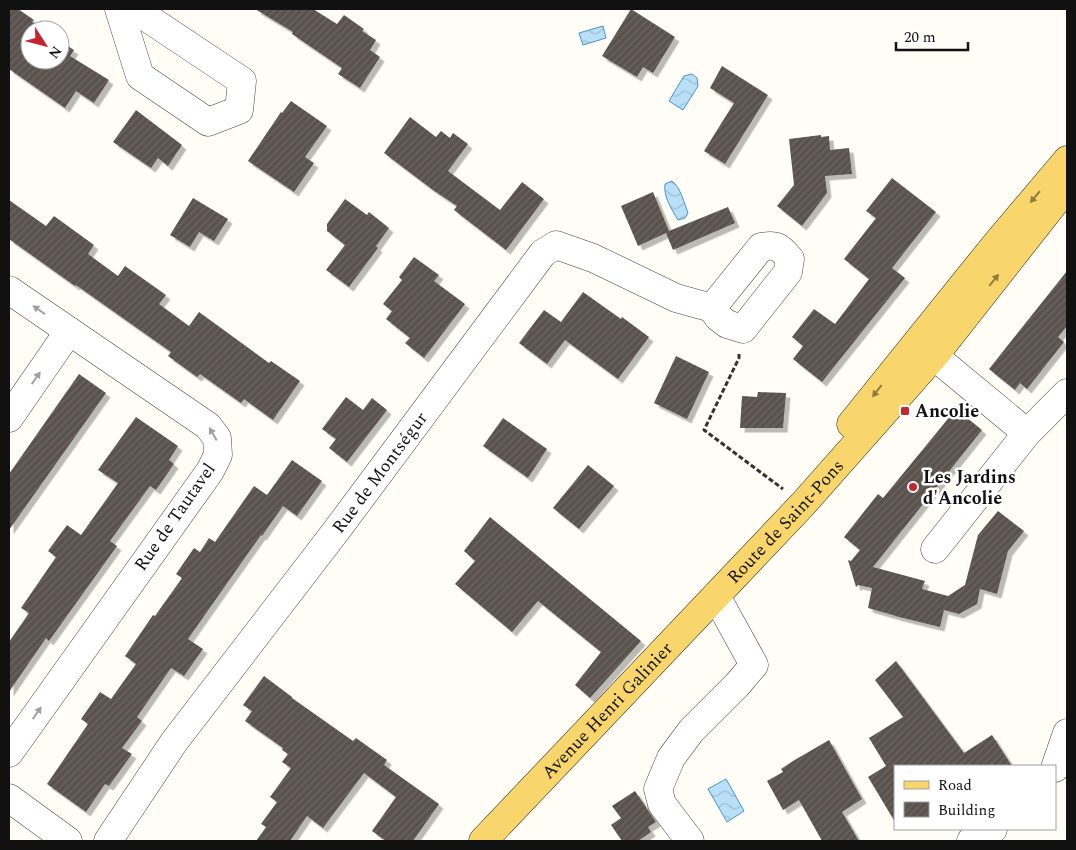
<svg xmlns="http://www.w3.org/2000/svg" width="1076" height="850" font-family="Spectral,serif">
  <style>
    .water { fill: url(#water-waves); stroke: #3f96cf }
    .building { fill: url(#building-hatch); filter: url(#shadow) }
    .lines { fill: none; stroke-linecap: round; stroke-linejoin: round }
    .minor-casing { stroke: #444; stroke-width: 29 }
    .major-casing { stroke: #222; stroke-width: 29 }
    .path { stroke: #333; stroke-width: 3; stroke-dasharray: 5 2.5; stroke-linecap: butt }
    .minor { stroke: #fff; stroke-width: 28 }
    .major { stroke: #f9d66b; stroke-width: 28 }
    .oneway { fill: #917d42 }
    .oneway2 { fill: #a0a0a0 }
    .poi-dot { fill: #c4262e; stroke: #fff; stroke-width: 2 }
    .labels { text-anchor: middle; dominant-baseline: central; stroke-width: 5; stroke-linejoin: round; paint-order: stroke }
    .poi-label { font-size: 18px; font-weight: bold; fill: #111; stroke: #fff; text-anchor: start }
    .street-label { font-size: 18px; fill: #111; stroke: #fff }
  </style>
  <defs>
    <pattern id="water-waves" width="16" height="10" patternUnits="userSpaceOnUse" patternTransform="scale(1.25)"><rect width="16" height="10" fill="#b9e0f7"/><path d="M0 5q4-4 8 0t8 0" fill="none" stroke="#9ebfd3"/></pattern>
    <pattern id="building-hatch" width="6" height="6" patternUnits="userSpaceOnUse" patternTransform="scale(1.25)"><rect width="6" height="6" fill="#5a524d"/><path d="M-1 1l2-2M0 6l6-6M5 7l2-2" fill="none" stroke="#6d6662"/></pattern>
    <filter id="shadow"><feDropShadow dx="4.5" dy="4.5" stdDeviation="0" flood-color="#0004"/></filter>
  </defs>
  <rect width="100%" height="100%" fill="#fffdf5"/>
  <!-- water -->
  <g class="water">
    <polygon points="603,26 606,38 583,45 579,33"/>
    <polygon points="692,74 697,78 698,86 683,110 669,101 684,76"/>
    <path d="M672,181C681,188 684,203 688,213L685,218L678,220C672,210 663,196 665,184Z"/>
    <polygon points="726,779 744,811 727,822 708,789"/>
  </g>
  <!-- building -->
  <g class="building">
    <polygon points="9,9 18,9 34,20 32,22 44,30 30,30 30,60 60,60 60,41 74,50 70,56 109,80 94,103 76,91 65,108 9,69"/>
    <polygon points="255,9 313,9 337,24 344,15 364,29 362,31 376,40 370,50 380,57 360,88 338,74 342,68 292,34 293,32"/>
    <polygon points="631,9 675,37 653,73 643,67 637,77 602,56"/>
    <polygon points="722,66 768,95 725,164 704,151 734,103 710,88"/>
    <polygon points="291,101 327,126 305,157 314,163 294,192 248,161 281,112 282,113"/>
    <polygon points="136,110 182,145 168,166 158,158 151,168 113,142"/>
    <polygon points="410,117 436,137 441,131 450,138 453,133 468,144 448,171 500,210 522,182 544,199 506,250 454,210 457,206 433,190 384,153"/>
    <polygon points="821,135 821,137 829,136 830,150 849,148 852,174 825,176 827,193 802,226 777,206 794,185 789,139"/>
    <polygon points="892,178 936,212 892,268 905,278 822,382 793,359 803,346 792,337 814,309 835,324 869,279 844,259 876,218 866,211"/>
    <polygon points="653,192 669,231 728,207 735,223 673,250 666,233 638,246 621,206"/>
    <polygon points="193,198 228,219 214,241 199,232 190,247 170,235"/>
    <polygon points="345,199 367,215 369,212 389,228 376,246 378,248 349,287 326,270 345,245 327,231 327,224"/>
    <polygon points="9,200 46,226 54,216 94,245 88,254 118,276 125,266 166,295 159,304 189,326 199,312 269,363 271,361 300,381 273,420 244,399 241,403 200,374 197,377 168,356 171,352 76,285 75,286 9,239"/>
    <polygon points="414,257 439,275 434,281 465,304 424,358 405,343 410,338 386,319 392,311 383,304 402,280 399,277"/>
    <polygon points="1067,271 1067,326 1058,337 1064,342 1027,389 1020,383 1015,390 989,369"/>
    <polygon points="583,292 621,319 622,317 649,337 618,379 565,340 547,364 519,343 544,310 561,322"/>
    <polygon points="676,356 709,372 687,419 654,403"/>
    <polygon points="79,374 106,393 9,530 9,474"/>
    <polygon points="758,392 786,393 783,428 740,428 742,396 757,397"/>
    <polygon points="346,397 363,410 372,398 387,410 347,462 329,448 336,439 322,429"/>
    <polygon points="956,409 982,430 873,567 925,581 922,589 948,596 965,585 978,535 998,511 1024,531 1008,551 997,594 980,589 977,604 959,614 944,610 940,627 895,616 896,616 868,608 872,588 858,585 856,587 848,560 851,561 860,550 844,537 878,494 883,498"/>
    <polygon points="136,417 178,446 169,460 174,464 156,490 150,486 110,541 117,546 49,641 46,638 9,692 9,642 29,613 21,608 56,557 48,551 67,525 81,535 118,483 98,470"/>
    <polygon points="503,418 547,449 528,478 483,446"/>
    <polygon points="292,460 322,481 297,516 283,506 262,536 261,535 188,639 203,649 184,676 171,668 137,717 142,721 122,748 132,754 109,786 105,784 86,812 47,784 88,724 81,719 100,692 111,699 136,664 125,656 153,615 155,616 182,578 176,574 194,548 200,552 209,538 215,542 254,486 267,495"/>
    <polygon points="588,465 614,486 579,529 553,508"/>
    <polygon points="490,517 641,641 590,698 575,685 601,652 538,601 512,632 455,584 475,561 464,551"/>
    <polygon points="896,661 964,753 992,735 1012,766 895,766 895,822 868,777 886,766 869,738 903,717 875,680"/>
    <polygon points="264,676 292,697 292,698 353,741 356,738 387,760 384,765 439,804 413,841 386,841 372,831 396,797 364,773 323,828 307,816 290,841 256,841 266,827 261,824 277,802 270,797 291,768 282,762 288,754 282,750 283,748 245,721 252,711 243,705"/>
    <polygon points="829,740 862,799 842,812 859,841 822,841 799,800 783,810 767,781 783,772 781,769 793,761"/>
    <polygon points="635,791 656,822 648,827 651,832 638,841 622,841 611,825 621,818 612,806"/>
  </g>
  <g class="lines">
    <defs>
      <g id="minor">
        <polyline points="119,9 140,76 208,122 239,110 242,81 134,9"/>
        <polyline points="9,290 208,426 217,438 218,455 210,471 9,753"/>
        <polyline points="924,351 934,356 1027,433"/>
        <polyline points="9,418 69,331"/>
        <polyline points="935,549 1027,433 1067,393"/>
        <polyline points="1055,768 1067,733"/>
        <polyline points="9,798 68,841"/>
        <path id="s1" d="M108,841L174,742L336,531L543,253L556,245L593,258L676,298L712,308L718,317L727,324L743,329L788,272L790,259C780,247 777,244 761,247L712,308"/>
        <polyline points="690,841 662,804 658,789 671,758 691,731 737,685 754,665 716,596"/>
        <polyline points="971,841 993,829"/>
      </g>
      <g id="major">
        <polyline points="851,424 996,244 1067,160"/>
        <path id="s2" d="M483,841L803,504L934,356L1067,187"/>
      </g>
    </defs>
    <!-- minor casing -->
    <use href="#minor" class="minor-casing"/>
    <!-- major casing -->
    <use href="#major" class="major-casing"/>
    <!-- path -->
    <polyline class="path" points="739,354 739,358 704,430 783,489"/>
    <!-- minor -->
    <use href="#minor" class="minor"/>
    <!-- major -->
    <use href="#major" class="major"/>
  </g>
  <!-- one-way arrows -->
  <defs><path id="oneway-solid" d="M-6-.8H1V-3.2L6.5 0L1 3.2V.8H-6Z" transform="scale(1.25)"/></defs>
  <g class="oneway">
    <use href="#oneway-solid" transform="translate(1035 197) rotate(130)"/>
    <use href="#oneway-solid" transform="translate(994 280) rotate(-51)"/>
    <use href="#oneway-solid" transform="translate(877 391) rotate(128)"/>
  </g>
  <g class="oneway2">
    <use href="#oneway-solid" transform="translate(39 310) rotate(-145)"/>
    <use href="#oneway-solid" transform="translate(36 378) rotate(-55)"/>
    <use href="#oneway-solid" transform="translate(213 434) rotate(-120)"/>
    <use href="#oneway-solid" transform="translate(37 713) rotate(-55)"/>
  </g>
  <!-- markers -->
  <g class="poi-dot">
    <rect x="900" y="406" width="10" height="10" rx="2.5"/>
    <circle cx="913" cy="487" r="5"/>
  </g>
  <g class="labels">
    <!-- poi labels -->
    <g class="poi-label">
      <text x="915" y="411">Ancolie</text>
      <text x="923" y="477">Les Jardins<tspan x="923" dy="21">d'Ancolie</tspan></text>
    </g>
    <!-- street labels -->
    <g class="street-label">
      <text stroke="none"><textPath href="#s1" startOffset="458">Rue de Montségur</textPath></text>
      <text stroke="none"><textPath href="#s2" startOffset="440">Route de Saint-Pons</textPath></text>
      <text transform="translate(175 517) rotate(-55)">Rue de Tautavel</text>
      <text stroke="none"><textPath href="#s2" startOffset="180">Avenue Henri Galinier</textPath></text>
    </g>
  </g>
  <!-- border -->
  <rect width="1076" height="850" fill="none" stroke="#111111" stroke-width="20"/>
  <!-- legend -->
  <rect x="894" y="765" width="162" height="65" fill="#ffffff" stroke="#a0a0a0"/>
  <rect x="904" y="781" width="25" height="8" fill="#f9d66b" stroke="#a0a0a0"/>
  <text x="938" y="790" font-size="15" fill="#111111">Road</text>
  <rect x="904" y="802" width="25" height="15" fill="url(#building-hatch)" stroke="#a0a0a0"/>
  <text x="938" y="815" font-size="15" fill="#111111">Building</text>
  <!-- north arrow -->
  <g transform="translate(45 45) rotate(126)"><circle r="24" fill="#ffffff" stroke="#a0a0a0"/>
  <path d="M0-4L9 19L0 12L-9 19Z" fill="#c4262e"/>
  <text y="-8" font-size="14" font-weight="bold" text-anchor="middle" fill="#111111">N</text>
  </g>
  <!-- scale -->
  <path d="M896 42v8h72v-8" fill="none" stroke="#111111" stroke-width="2.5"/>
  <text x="904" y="42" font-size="15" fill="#111111" stroke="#ffffff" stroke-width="4" paint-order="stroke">20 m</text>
</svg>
